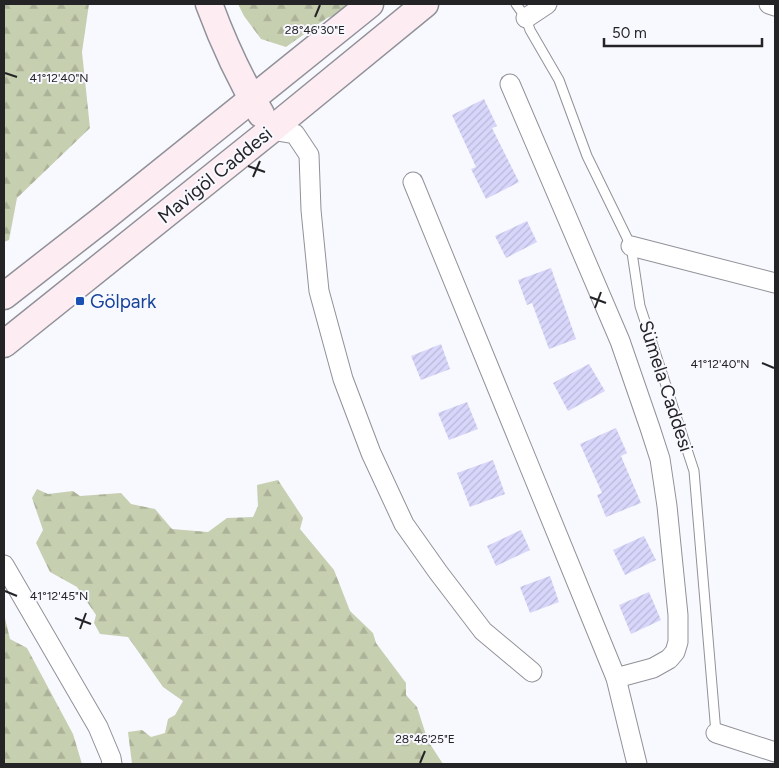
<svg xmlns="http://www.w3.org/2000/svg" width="779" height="768" font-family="Figtree,sans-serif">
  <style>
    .forest { fill: url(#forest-firs) }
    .building { fill: url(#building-hatch) }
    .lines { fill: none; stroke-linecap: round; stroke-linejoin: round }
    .lane-casing { stroke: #919198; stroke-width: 11 }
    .street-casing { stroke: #919198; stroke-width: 21 }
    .secondary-casing { stroke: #919198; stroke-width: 29 }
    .lane { stroke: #fff; stroke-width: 9 }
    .street { stroke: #fff; stroke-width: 19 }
    .secondary { stroke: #fdedf3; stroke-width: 26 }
    .ticks { fill: none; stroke: #242427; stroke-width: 2 }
    .transit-dot { fill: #1a4fb4; stroke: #f8f8ff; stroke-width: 2 }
    .labels { text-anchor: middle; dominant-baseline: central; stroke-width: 4; stroke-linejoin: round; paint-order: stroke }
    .street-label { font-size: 19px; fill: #242427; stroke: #f8f8ff }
    .transit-label { font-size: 19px; fill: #164399; stroke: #f8f8ff; text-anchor: start }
    .ticks-label { font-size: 12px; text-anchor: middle; fill: #242427; stroke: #f8f8ff; stroke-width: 4; stroke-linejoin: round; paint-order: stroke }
  </style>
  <defs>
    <pattern id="forest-firs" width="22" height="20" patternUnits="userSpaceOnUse" patternTransform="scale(1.25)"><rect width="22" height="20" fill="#c7cfb1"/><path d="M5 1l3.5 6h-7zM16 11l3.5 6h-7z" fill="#abb298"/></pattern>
    <pattern id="building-hatch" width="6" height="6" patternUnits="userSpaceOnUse" patternTransform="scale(1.25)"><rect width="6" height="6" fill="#d8d7fb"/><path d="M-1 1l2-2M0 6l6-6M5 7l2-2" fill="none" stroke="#b9b8d7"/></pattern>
  </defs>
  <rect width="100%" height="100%" fill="#f8f8ff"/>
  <!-- forest -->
  <g class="forest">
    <polygon points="4,4 89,4 82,52 90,128 17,198 9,240 4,242"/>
    <polygon points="238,4 353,4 348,11 327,18 286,47 261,39 244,16"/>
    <polygon points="278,480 303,518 300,529 334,570 350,611 373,633 376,643 406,683 406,695 417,707 428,741 443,764 132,764 128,732 142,730 151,737 165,733 168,719 175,715 183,701 163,687 128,637 100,634 94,623 96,615 77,587 50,572 36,543 43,530 32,498 37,489 48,494 73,491 80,496 121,493 131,504 155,509 172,529 208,532 227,518 253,517 258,506 257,485"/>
    <polygon points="4,614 10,639 27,648 73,734 82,764 4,764"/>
  </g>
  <!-- building -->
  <g class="building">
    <polygon points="484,99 497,126 492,128 519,182 486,199 471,169 476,167 452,115"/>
    <polygon points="527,221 537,242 506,258 495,236"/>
    <polygon points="551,268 576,339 549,349 532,303 527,305 518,280"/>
    <polygon points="441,344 450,369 421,380 411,356"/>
    <polygon points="589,364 605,391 568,411 553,383"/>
    <polygon points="467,402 478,429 449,440 438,413"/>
    <polygon points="616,428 627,453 621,456 641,503 606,517 597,495 602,493 580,444"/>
    <polygon points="493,460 505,494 470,507 457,473"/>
    <polygon points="521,530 530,550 496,566 487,546"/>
    <polygon points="644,536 656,560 625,575 613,550"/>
    <polygon points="550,576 559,602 530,613 520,587"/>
    <polygon points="649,592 661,620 631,634 619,605"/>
  </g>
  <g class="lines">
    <defs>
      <polyline id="lane" points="516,4 526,18 530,30 559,80 587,156 631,246 640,306 694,471 716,733"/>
      <g id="street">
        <polyline points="769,4 775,6"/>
        <polyline points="526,18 547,4"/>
        <polyline points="510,84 620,341 650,428 660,459 667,506 678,615 678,642 675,652 669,659 653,668 616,678"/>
        <polyline points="271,130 295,134 309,155 311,210 319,291 343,379 371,453 404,524 438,572 483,631 532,672"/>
        <polyline points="413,182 616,678 637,764"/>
        <polyline points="631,246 775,283"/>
        <polyline points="4,565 98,727 111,758 112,764"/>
        <polyline points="716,733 775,752"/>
      </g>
      <g id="secondary">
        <path d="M209,4C223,42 240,79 261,114"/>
        <polyline points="4,296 104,218 370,4"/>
        <polyline points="4,344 271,130 425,4"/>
      </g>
    </defs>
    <!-- lane casing -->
    <use href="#lane" class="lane-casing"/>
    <!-- street casing -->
    <use href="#street" class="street-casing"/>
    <!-- secondary casing -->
    <use href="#secondary" class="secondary-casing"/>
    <!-- lane -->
    <use href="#lane" class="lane"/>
    <!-- street -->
    <use href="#street" class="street"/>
    <!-- secondary -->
    <use href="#secondary" class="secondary"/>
  </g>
  <!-- ticks -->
  <path class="ticks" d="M315,17L320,5M5,73L17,77M248,166L265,172M253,177L260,161M590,297L606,303M595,308L601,292M762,363L774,368M5,591L17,596M75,618L91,624M80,629L86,613M420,763L425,751"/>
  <!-- markers -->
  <rect class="transit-dot" x="75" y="296" width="10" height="10" rx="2.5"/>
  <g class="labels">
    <!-- street labels -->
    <g class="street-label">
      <text transform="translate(215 175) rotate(-39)">Mavigöl Caddesi</text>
      <text transform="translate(666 386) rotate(72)">Sümela Caddesi</text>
    </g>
    <!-- transit labels -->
    <g class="transit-label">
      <text x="90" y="301">Gölpark</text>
    </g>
  </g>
  <g class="ticks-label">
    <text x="315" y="34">28°46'30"E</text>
    <text x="59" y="82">41°12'40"N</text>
    <text x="720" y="368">41°12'40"N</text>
    <text x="59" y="600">41°12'45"N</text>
    <text x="425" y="743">28°46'25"E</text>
  </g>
  <!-- border -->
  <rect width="779" height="768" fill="none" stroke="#242427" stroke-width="10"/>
  <!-- scale -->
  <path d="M604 38v8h158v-8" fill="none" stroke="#242427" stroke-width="2.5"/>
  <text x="612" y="38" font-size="15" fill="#242427" stroke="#f8f8ff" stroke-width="4" paint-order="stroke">50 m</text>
</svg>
